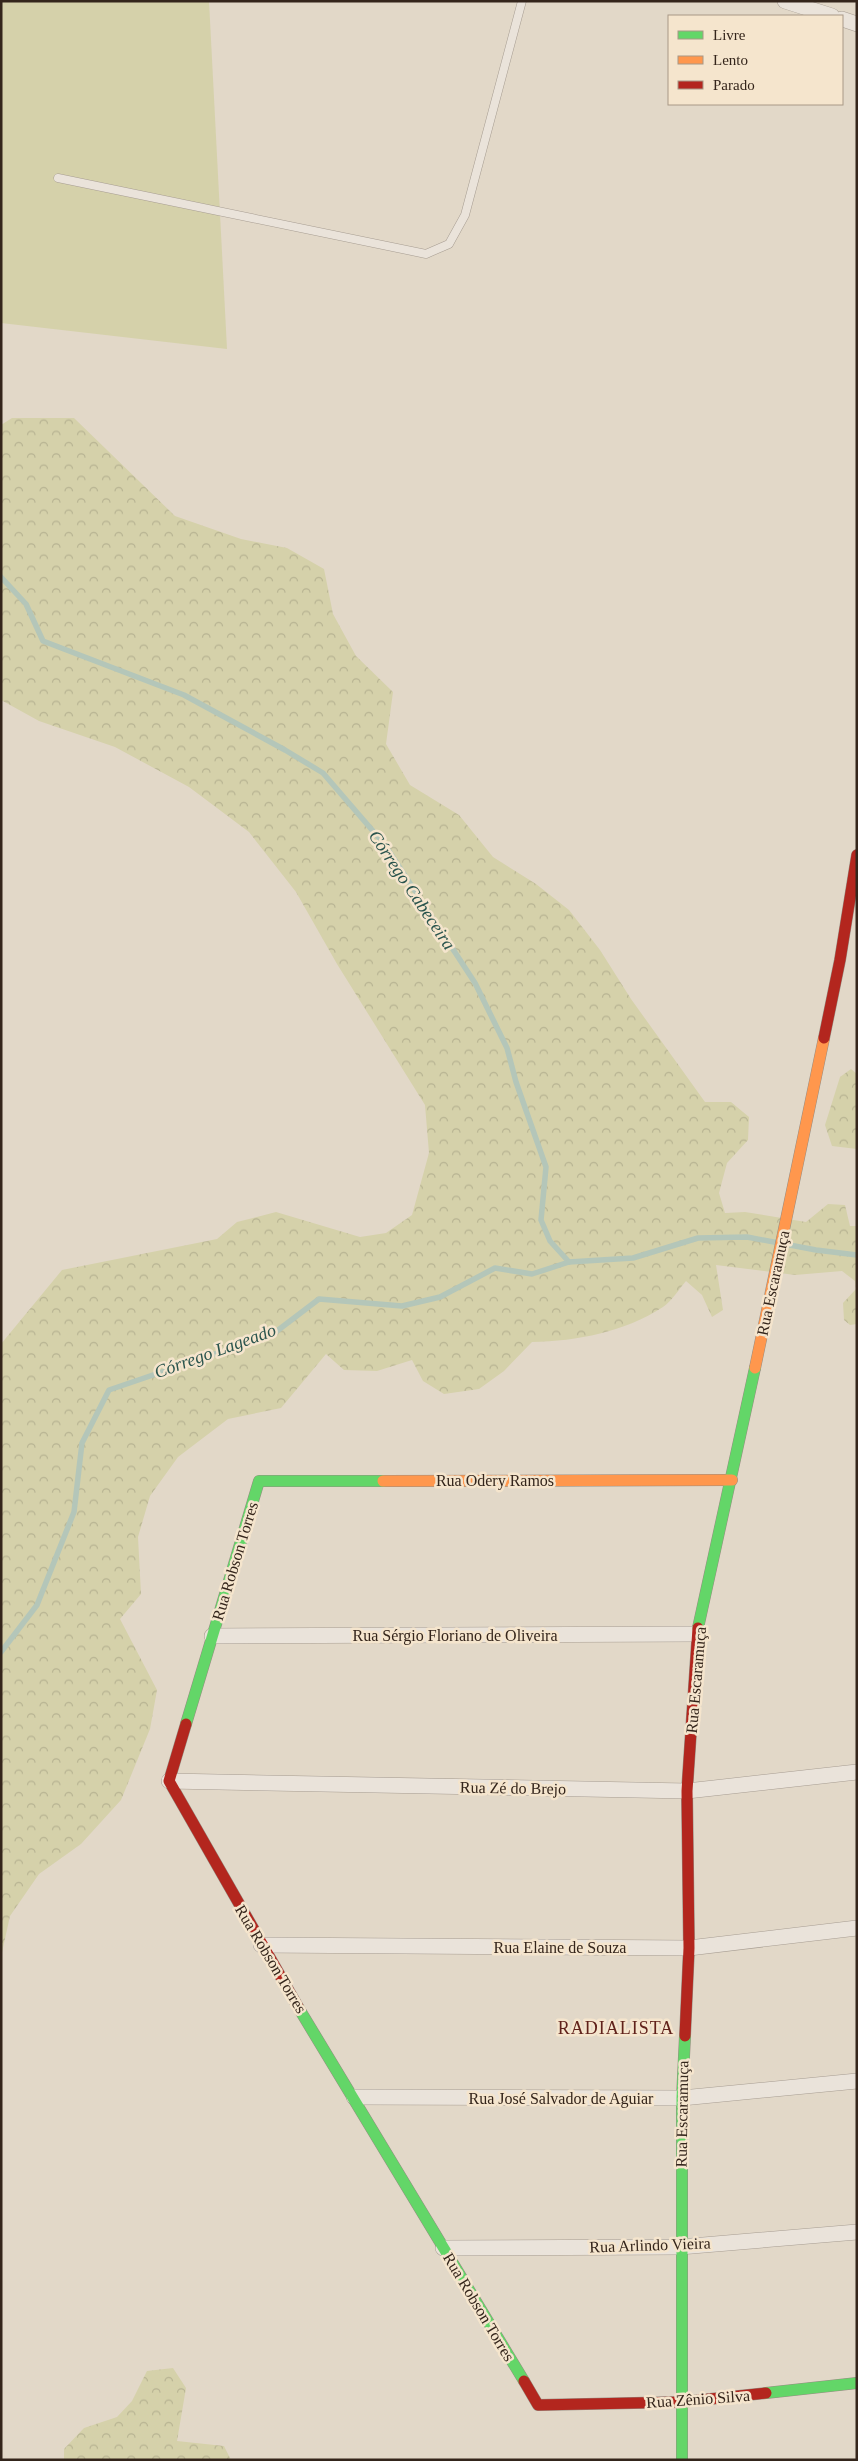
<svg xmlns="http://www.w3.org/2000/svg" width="858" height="2461" font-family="'Times New Roman',serif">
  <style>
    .forest { fill: url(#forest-crowns) }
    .green { fill: #d5d1aa }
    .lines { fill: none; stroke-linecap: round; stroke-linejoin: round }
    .stream { stroke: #b4c6b9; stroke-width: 5.5 }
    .lane-casing { stroke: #a79d92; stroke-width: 9 }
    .street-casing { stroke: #a79d92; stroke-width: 16 }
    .fast-casing { stroke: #968c82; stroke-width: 12 }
    .slow-casing { stroke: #968c82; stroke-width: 12 }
    .jam-casing { stroke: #968c82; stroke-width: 12 }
    .lane { stroke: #eae3da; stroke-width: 8 }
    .street { stroke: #eae3da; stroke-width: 15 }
    .fast { stroke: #63d668; stroke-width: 11 }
    .slow { stroke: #ff974d; stroke-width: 11 }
    .jam { stroke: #b3261e; stroke-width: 11 }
    .labels { text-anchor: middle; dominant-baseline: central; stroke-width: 5; stroke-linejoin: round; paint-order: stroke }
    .street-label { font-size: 16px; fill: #34251b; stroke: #f5e5cd }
    .water-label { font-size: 18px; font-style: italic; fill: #2a544d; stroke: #f5e5cd }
    .neighbourhood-label { font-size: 18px; letter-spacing: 1px; fill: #60221b; stroke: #f5e5cd }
  </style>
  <defs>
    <pattern id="forest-crowns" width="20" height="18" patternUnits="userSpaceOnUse" patternTransform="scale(1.25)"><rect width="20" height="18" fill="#d5d1aa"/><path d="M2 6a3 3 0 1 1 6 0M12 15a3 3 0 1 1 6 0" fill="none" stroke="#b7b392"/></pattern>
  </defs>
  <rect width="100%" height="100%" fill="#e2d8c8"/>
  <!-- forest -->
  <g class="forest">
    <path d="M12,418H74L175,516L241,539L287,548L324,569L333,614L356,656L393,692L386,744L410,785L459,815L493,857L536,884L569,910L600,950L631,999L705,1102H731L749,1117L748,1140L727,1163L719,1193L725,1213L745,1212L806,1222L828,1204L845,1205L850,1226H857V1324L850,1325L844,1320L843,1303L856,1289L855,1281L842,1271L795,1275L716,1265L723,1310L712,1317L702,1295L686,1281C679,1289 672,1301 663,1307C624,1332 578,1341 532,1342L504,1371L479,1389L444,1394L423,1381L412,1360L377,1371L344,1370L326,1354L281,1408L228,1419L178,1457L150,1496L138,1537L141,1594L120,1619L157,1690L150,1729L121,1800L81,1844L39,1874L10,1916L1,1957V1344L62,1270L217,1239L237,1222L276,1212L360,1237L386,1233L412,1215L429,1153L425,1105L337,964L296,892L249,832L189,787L115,747L39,721L1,700V425Z"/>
    <polygon points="851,1069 857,1074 857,1149 832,1146 825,1125 840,1077"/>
    <polygon points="173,2368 186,2388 177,2441 224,2446 231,2460 64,2460 64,2449 84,2428 117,2417 132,2401 147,2371"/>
  </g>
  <!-- green -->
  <polygon class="green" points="1,1 209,1 227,349 1,323"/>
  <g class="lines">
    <!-- stream -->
    <g class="stream">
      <polyline points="1,577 26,604 43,641 184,695 285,750 323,773 385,845 475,983 507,1048 516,1082 546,1167 541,1220 550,1241 569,1262"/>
      <polyline points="1,1652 37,1605 74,1512 82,1443 109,1390 273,1334 319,1299 402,1306 440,1297 495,1268 532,1274 569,1262 633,1258 698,1238 747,1237 816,1250 857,1255"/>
    </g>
    <defs>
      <polyline id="lane" points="58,178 426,254 449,244 465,215 522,1"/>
      <g id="street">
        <polyline points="785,1 832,16"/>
        <polyline points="842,19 857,24"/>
        <polyline points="212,1636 697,1634"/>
        <polyline points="169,1781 687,1791 857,1772"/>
        <polyline points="261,1945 689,1948 857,1928"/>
        <polyline points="354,2097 682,2098 857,2081"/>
        <polyline points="443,2248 680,2247 857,2232"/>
      </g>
      <g id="fast">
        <polyline points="698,1628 755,1368"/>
        <polyline points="186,1724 259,1481 383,1481"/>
        <polyline points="298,2007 524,2381"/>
        <polyline points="766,2393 857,2383"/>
        <polyline points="682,2460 682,2098 685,2036"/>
      </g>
      <g id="slow">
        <polyline points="755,1368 824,1038"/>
        <polyline points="383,1481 732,1480"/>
      </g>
      <g id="jam">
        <polyline points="824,1038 840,960 857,855"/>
        <polyline points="186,1724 169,1781 298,2007"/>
        <polyline points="685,2036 689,1948 687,1791 698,1628"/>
        <polyline points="524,2381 538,2405 682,2402 766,2393"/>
      </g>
    </defs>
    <!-- lane casing -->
    <use href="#lane" class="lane-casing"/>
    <!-- street casing -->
    <use href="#street" class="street-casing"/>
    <!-- fast casing -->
    <use href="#fast" class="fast-casing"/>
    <!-- slow casing -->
    <use href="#slow" class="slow-casing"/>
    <!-- jam casing -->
    <use href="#jam" class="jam-casing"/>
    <!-- lane -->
    <use href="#lane" class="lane"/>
    <!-- street -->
    <use href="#street" class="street"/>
    <!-- fast -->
    <use href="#fast" class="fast"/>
    <!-- slow -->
    <use href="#slow" class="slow"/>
    <!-- jam -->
    <use href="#jam" class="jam"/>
  </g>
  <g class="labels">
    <!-- street labels -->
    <g class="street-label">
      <text transform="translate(773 1283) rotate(-78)">Rua Escaramuça</text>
      <text x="495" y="1480">Rua Odery Ramos</text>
      <text transform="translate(235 1561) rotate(-73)">Rua Robson Torres</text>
      <text x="455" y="1635">Rua Sérgio Floriano de Oliveira</text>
      <text transform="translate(696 1680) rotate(-85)">Rua Escaramuça</text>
      <text transform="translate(513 1788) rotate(1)">Rua Zé do Brejo</text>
      <text x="560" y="1947">Rua Elaine de Souza</text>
      <text transform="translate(271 1959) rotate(59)">Rua Robson Torres</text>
      <text x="561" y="2098">Rua José Salvador de Aguiar</text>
      <text transform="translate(682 2114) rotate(-89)">Rua Escaramuça</text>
      <text transform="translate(650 2245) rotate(-2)">Rua Arlindo Vieira</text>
      <text transform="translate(479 2307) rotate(59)">Rua Robson Torres</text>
      <text transform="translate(698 2399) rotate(-4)">Rua Zênio Silva</text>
    </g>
    <!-- water labels -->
    <g class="water-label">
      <text transform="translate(412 890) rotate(56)">Córrego Cabeceira</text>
      <text transform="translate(215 1351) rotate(-20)">Córrego Lageado</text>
    </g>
    <!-- neighbourhood labels -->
    <g class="neighbourhood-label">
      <text x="616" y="2028">RADIALISTA</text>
    </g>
  </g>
  <!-- border -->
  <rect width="858" height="2461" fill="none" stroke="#34251b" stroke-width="5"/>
  <!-- legend -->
  <rect x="668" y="15" width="175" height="90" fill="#f5e5cd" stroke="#a89886"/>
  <rect x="678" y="31" width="25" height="8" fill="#63d668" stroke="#a89886"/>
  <text x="713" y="40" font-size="15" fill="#34251b">Livre</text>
  <rect x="678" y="56" width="25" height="8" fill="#ff974d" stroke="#a89886"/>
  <text x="713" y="65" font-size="15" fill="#34251b">Lento</text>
  <rect x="678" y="81" width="25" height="8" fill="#b3261e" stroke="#a89886"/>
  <text x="713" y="90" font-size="15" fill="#34251b">Parado</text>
</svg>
